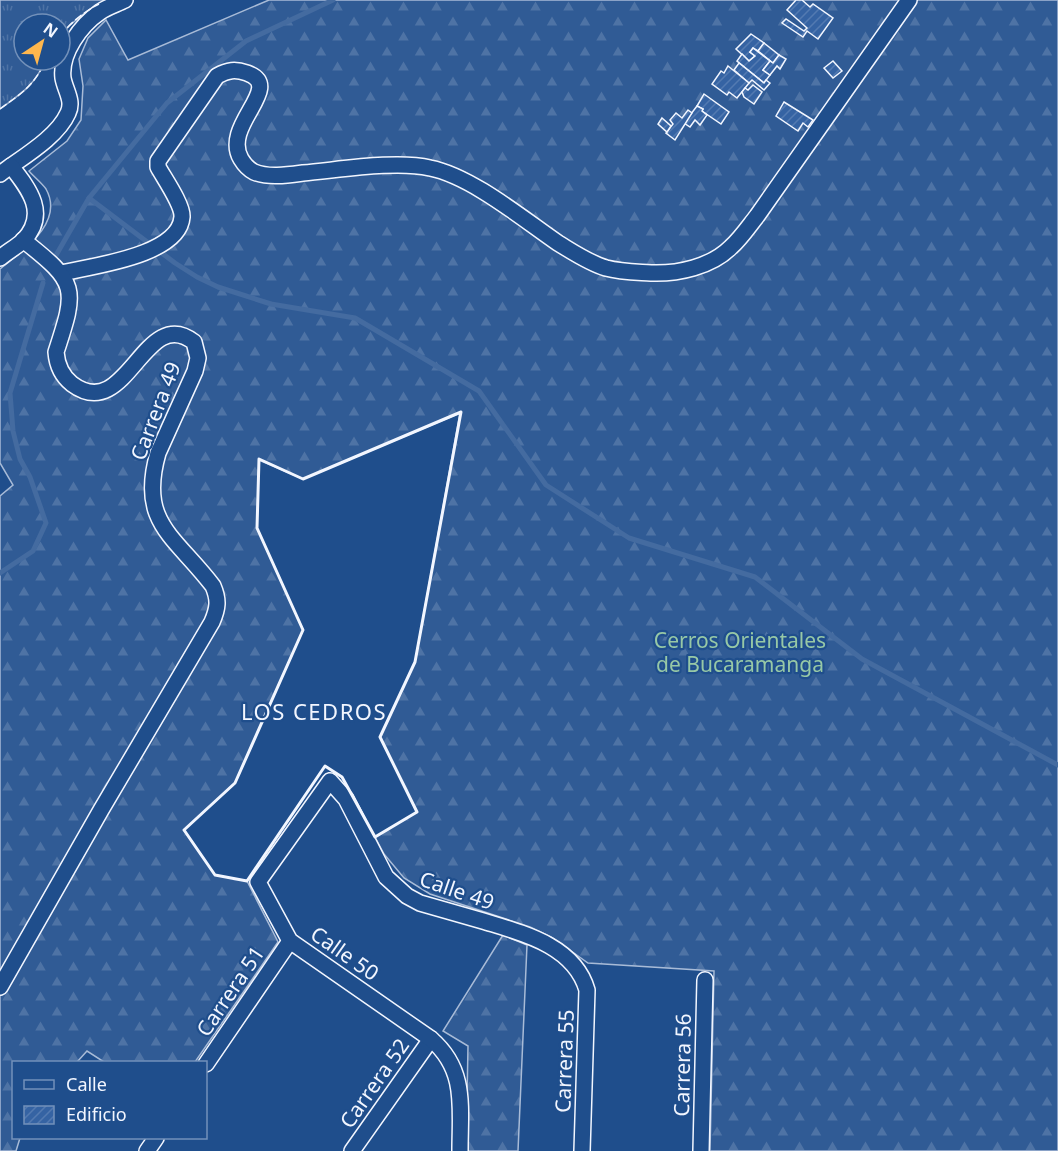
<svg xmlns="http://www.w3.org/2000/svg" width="1058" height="1151" font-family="'Noto Sans',sans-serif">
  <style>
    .forest { fill: url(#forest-firs); stroke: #a8bbd7; stroke-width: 1.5 }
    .park { fill: url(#park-tufts); stroke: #a8bbd7; stroke-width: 1.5 }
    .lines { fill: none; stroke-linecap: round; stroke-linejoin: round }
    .stream { stroke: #446ba0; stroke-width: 5 }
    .building { fill: url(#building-hatch); stroke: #f2f6ff; stroke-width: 1.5 }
    .minor-casing { stroke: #f2f6ff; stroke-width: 18 }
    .minor { stroke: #1f4e8c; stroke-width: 15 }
    .fence { stroke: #f2f6ff; stroke-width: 1.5; stroke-dasharray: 8 3; stroke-linecap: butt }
    .wall { stroke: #f2f6ff; stroke-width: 3 }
    .labels { text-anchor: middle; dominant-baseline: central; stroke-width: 4.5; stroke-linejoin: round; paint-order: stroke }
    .street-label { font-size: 21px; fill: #f2f6ff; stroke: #1f4e8c }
    .park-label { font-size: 21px; fill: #97c8a6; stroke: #1f4e8c }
    .neighbourhood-label { font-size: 22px; letter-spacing: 1.5px; fill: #f2f6ff; stroke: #1f4e8c }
  </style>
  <defs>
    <pattern id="forest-firs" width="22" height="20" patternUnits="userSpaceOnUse" patternTransform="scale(1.5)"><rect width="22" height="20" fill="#305b95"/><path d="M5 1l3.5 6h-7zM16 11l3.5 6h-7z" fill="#4e73a5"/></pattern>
    <pattern id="park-tufts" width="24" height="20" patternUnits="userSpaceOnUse" patternTransform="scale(1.5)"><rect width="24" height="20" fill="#305b95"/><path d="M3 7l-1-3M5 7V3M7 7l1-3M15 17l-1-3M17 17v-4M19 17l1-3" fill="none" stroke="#4e73a5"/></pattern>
    <pattern id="building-hatch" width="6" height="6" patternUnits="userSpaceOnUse" patternTransform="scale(1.5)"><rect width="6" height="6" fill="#3563a3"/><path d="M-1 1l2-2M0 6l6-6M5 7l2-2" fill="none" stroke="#537ab1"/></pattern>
  </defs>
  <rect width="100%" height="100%" fill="#1f4e8c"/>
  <!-- forest -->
  <g class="forest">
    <path d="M269,0H1058V1151H710L714,971L588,963L551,937L530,927L430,894L404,878L384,854L375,837L417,812L380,737L415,662L460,413L303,479L259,460L257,528L303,630L235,783L184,830L215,875L247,881L278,942L195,1062H104L87,1051L77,1062H14V1138H20L16,1151H0V496L13,485L0,463V269C22,251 65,223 46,189C42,183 34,177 29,171L67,141L81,120L83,86L79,59L88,38L106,20L128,60Z"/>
    <polygon points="503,935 527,945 518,1151 466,1151 468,1046 443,1031"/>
  </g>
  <!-- park -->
  <path class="park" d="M0,0H108C90,8 73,20 60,36V24H24V60H46C33,87 23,92 0,109Z"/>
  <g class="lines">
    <!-- stream -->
    <g class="stream">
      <polyline points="89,198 175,263 197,277 218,287 271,304 355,318 479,391 546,485 629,538 755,577 862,659 1058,765"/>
      <polyline points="55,257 89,198 167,103 246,41 333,0"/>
      <polyline points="0,573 33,551 46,523 30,477 20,459 13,431 10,393 43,283"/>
    </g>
  </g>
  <!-- building -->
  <g class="building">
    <polygon points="796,0 802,0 810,7 813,4 833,18 818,39 807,31 803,37 782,23 786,19 804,31 807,28 787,10"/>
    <polygon points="751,34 764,43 758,51 753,48 750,52 755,56 749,61 736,49"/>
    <polygon points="764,43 779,55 773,63 758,51"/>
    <polygon points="753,48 770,61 763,70 770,75 764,83 737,61 742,54 749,61 755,56 750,52"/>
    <polygon points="779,55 786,59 780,69 777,66 770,75 763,70 770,61 773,63"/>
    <polygon points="833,61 842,71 833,78 824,68"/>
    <polygon points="739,63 764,83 766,80 770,83 764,90 752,80 749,83 734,70"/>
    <polygon points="728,66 749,83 737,98 729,92 727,95 712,84 721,71 724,73"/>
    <polygon points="753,85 762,92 754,104 744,97 742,92 745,88 748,90"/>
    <polygon points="704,94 729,112 721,124 702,111 703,109 697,106"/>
    <polygon points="784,102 813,120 808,127 803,123 798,131 776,116"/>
    <polygon points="697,106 703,109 702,111 707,115 700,125 695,120 690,127 684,123"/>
    <polygon points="688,110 692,113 675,140 666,133 673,124 670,120 676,113 682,118"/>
    <polygon points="662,118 671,126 667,132 658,124"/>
  </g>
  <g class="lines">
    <defs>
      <g id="minor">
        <path d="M0,174C21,158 57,138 68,113C74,101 65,90 63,78C60,53 81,25 100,12C107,7 117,4 125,0"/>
        <path d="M0,258C7,252 16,247 23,241C49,214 29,189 11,166"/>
        <path d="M62,273C91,266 179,256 182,217C183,205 164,178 158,167V161L217,76C228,70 235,69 247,73C286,87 221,125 241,159C244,164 248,169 254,172C268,178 288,175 303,173C339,170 396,160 430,168C471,176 523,219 558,243C573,252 589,263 606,268C621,272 636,272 651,273C678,274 711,267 731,247C741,238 749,226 757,216L909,0"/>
        <path d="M0,987L101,810L212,622C218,608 219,600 213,586C175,536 138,523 158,453L195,371L198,358L194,342C144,303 127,425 72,384C62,376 57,365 56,352C77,288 78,283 23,240"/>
        <polyline points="206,1064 290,941"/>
        <polyline points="147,1151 156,1138"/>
        <polyline points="352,1151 431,1039"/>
        <path d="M460,1151C460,1107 467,1070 431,1039L290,941L258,882L330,781L346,799L386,877L407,896L420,903C441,909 462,915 483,921C522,933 574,945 587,990L582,1151"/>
        <polyline points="701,1151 705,980"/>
      </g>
    </defs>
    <!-- minor casing -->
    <use href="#minor" class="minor-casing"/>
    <!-- minor -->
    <use href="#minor" class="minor"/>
    <!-- fence -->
    <g class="fence">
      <path d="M60,36C70,23 85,11 99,4"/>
      <path d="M0,109C23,92 33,87 46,60"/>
    </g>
    <!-- wall -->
    <polygon class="wall" points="461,412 415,662 380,737 417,812 375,837 342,777 325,766 247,881 215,875 184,830 235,783 303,630 257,528 259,459 303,479"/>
  </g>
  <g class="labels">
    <!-- street labels -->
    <g class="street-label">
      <text transform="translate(155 411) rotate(-69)">Carrera 49</text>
      <text transform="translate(457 890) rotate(19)">Calle 49</text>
      <text transform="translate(345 953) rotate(35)">Calle 50</text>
      <text transform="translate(230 991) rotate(-56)">Carrera 51</text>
      <text transform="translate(564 1061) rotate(-88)">Carrera 55</text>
      <text transform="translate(682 1065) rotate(-89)">Carrera 56</text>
      <text transform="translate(374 1083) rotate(-55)">Carrera 52</text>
    </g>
    <!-- park labels -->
    <g class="park-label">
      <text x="740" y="640">Cerros Orientales<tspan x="740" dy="24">de Bucaramanga</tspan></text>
    </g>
    <!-- neighbourhood labels -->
    <g class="neighbourhood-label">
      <text x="314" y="711">LOS CEDROS</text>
    </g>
  </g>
  <!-- legend -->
  <rect x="12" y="1061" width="195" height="78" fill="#1f4e8c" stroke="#7391ba" stroke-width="1.5"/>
  <rect x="24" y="1080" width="30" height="9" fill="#1f4e8c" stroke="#7391ba" stroke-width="1.5"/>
  <text x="66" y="1091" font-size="18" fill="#f2f6ff">Calle</text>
  <rect x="24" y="1106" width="30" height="18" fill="url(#building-hatch)" stroke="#7391ba" stroke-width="1.5"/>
  <text x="66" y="1121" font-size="18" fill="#f2f6ff">Edificio</text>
  <!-- north arrow -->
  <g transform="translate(42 42) rotate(36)"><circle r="28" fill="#1f4e8c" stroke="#7391ba" stroke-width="1.5"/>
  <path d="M0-4.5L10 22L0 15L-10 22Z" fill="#ffb74d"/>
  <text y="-9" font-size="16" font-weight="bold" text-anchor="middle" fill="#f2f6ff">N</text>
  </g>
</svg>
